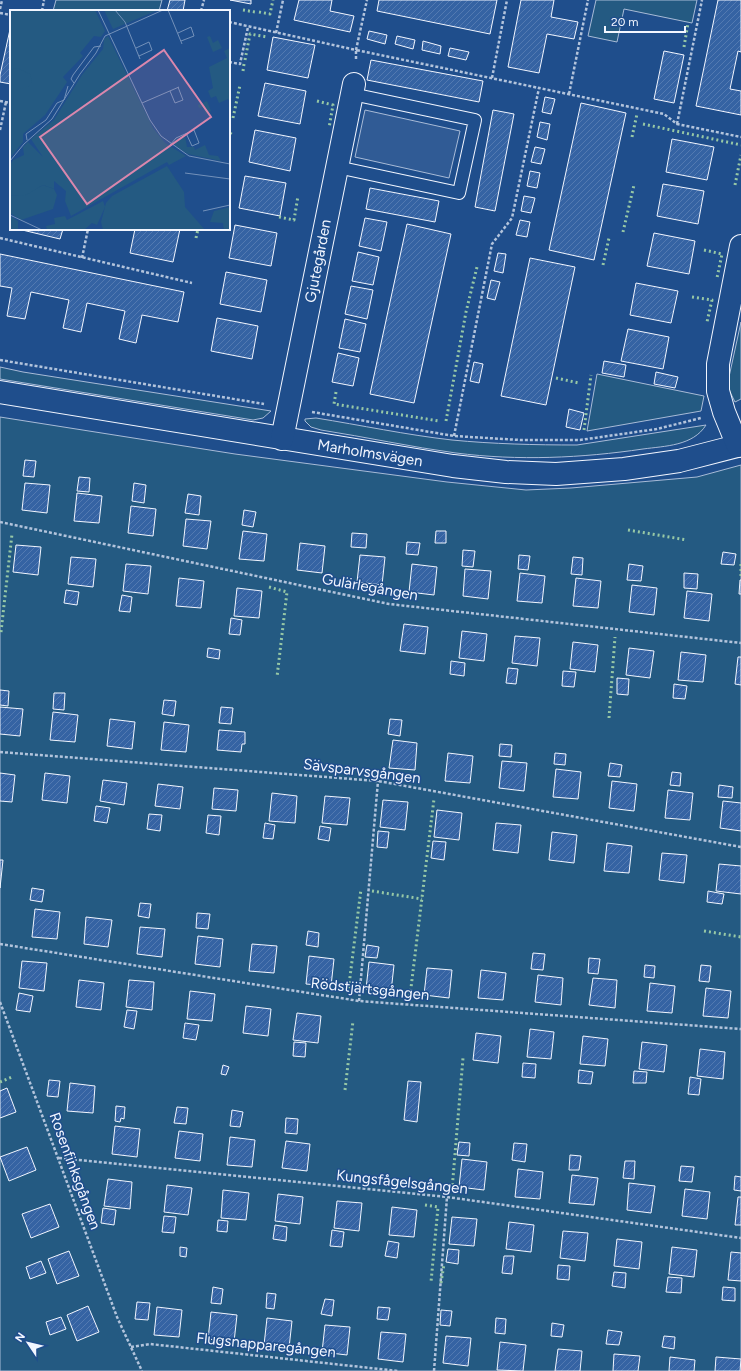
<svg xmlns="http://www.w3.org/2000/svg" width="741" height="1371" font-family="Figtree,sans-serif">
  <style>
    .green { fill: #245a82; stroke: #a8bbd7 }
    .parking { fill: #305b95; stroke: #a8bbd7 }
    .building { fill: url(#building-hatch); stroke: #f2f6ff }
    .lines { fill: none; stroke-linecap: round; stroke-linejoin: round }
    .lane-casing { stroke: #f2f6ff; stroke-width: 14 }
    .street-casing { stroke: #f2f6ff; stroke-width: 24 }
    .path { stroke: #b3c4dc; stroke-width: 2.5; stroke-dasharray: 3 2; stroke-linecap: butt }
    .lane { stroke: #1f4e8c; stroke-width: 12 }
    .street { stroke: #1f4e8c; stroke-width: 22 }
    .hedge { stroke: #97c8a6; stroke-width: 3; stroke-dasharray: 2 3; stroke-linecap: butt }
    .labels { text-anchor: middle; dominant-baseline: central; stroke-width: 3; stroke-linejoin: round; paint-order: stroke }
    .street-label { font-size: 15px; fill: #f2f6ff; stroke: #1f4e8c }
    .inset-road { fill: none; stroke: #7391ba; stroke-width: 1 }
    .view { fill: #da87ad; fill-opacity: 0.15; stroke: #da87ad; stroke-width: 2 }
    .inset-edge { fill: none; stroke: #f2f6ff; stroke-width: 2 }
  </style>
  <defs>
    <pattern id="building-hatch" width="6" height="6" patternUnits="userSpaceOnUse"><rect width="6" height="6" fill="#3563a3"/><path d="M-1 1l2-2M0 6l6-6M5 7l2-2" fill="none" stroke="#537ab1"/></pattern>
  </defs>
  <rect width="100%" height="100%" fill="#1f4e8c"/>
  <!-- green -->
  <g class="green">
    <polygon points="56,0 162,0 159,11 53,11"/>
    <polygon points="596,0 697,0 692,23 624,9 617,42 588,36"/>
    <polygon points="741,322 741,399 735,402 727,386"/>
    <polygon points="0,367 23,372 271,411 263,418 253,420 0,379"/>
    <polygon points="597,374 704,396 701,411 587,431"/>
    <polygon points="0,417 235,454 447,482 526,490 571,488 697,477 741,465 741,1371 0,1371"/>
    <path d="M316,418C360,425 407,435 452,440C493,444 535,445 577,445L706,425C693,446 665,446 643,449C582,458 518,461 456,453C411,447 366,437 321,430L311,427L305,421V419Z"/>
  </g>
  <!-- parking -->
  <polygon class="parking" points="365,110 460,131 449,178 355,157"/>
  <!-- building -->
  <g class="building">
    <polygon points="170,0 185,0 183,11 167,11"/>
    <polygon points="230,0 251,0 251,4"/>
    <polygon points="299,0 332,0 330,11 354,16 350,32 294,20"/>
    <polygon points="379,0 497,0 490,34 377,11"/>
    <polygon points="521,0 554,0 551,17 578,22 574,39 547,34 539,73 508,67"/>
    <polygon points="718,0 741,0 741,52 738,51 730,89 741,91 741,115 696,106"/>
    <polygon points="11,25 11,84 0,82 0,75"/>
    <polygon points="369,31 387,35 385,44 367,39"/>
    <polygon points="397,36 415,40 413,49 395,44"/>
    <polygon points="273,37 315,45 308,78 267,70"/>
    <polygon points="423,41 441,46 440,54 422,50"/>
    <polygon points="450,48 469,52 466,60 448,56"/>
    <polygon points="664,51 684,55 674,103 654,99"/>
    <polygon points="371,60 483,81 479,102 367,80"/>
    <polygon points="265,83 306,91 300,124 258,116"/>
    <polygon points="545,97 555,99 551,114 542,112"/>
    <polygon points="581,103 626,113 594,260 549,250"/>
    <polygon points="493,110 514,114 495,211 475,207"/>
    <polygon points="540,122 550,124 547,140 537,137"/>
    <polygon points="255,130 296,138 290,171 249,162"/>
    <polygon points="672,139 714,147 707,180 666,172"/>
    <polygon points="535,147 545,149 541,164 531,162"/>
    <polygon points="530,171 540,173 537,188 527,186"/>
    <polygon points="245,176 286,183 280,216 239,208"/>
    <polygon points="663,184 704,191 698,224 657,216"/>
    <polygon points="370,188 439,201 435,222 366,209"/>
    <polygon points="524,196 535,198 531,213 521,211"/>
    <polygon points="365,218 387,222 381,251 359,246"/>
    <polygon points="520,220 530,222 527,237 516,235"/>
    <polygon points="407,224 451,234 414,403 370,394"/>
    <polygon points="235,225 277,233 271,266 229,258"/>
    <polygon points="18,229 63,229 60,239"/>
    <polygon points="135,229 180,229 173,262 130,253"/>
    <polygon points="654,233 695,241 689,274 647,266"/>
    <polygon points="358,252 379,257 373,285 352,281"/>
    <polygon points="498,253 506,254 503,273 494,271"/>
    <polygon points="0,254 184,292 178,322 142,315 136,343 119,339 125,311 87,303 81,332 63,328 69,300 31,292 25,319 7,316 12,288 0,286"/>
    <polygon points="530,258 575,267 546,405 501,396"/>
    <polygon points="226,272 267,280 261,312 220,304"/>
    <polygon points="491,280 500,282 495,300 487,298"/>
    <polygon points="636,283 678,291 671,323 630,315"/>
    <polygon points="351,286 373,290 367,319 345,314"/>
    <polygon points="217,318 258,326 252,359 211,351"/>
    <polygon points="345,319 366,324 360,352 339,348"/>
    <polygon points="628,329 669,337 663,369 621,361"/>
    <polygon points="338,353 359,358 353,386 332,382"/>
    <polygon points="604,361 626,365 624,377 602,373"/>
    <polygon points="474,362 483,364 479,383 470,381"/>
    <polygon points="656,372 678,377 675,388 654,384"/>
    <polygon points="569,409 584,413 580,430 566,427"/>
    <polygon points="25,460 36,461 34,477 23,476"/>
    <polygon points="79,477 90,478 89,492 77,491"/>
    <polygon points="25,483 50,485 47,513 22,510"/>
    <polygon points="134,483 146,485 144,503 132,501"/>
    <polygon points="77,493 102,496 99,523 74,521"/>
    <polygon points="188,494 201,496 199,515 185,513"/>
    <polygon points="131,506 156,509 153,536 128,533"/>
    <polygon points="244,510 256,512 253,527 242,525"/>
    <polygon points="186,519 211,521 207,549 183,546"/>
    <polygon points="243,531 267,534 264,561 239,559"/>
    <polygon points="436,531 446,531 446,543 435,543"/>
    <polygon points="352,533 367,534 366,548 351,547"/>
    <polygon points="407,542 420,543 418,555 406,554"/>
    <polygon points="300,543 325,546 322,573 297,570"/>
    <polygon points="16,545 41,547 38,575 13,572"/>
    <polygon points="463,550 475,551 473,567 462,566"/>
    <polygon points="723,552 736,554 734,565 721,564"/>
    <polygon points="360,555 385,557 382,585 357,582"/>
    <polygon points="519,555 530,556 528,570 518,569"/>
    <polygon points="71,557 96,559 93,587 68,584"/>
    <polygon points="573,557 583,558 582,575 571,574"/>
    <polygon points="126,564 151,566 148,594 123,591"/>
    <polygon points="412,564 437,567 434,595 409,592"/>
    <polygon points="629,564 643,566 641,581 627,580"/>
    <polygon points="465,569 491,571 488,599 463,596"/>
    <polygon points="520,573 545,576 542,603 517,601"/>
    <polygon points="684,573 698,574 697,589 684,588"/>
    <polygon points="179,578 204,581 201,608 176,606"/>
    <polygon points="576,578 601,581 598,608 573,606"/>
    <polygon points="740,580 741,580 741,594 739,594"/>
    <polygon points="632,585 657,588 654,615 629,612"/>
    <polygon points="237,588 262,591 259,618 234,616"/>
    <polygon points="66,590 79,592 77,605 64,603"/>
    <polygon points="687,591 712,594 709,621 684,618"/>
    <polygon points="122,595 132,597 130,612 119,611"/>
    <polygon points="231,618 242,620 240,635 229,634"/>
    <polygon points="404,624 428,627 425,654 400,651"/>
    <polygon points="462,631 487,634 484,661 459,658"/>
    <polygon points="515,636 540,638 537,666 512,663"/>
    <polygon points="573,642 598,645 595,672 570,669"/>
    <polygon points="208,648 220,650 219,659 207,657"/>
    <polygon points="629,648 654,651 650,678 626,675"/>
    <polygon points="681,652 706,655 703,682 678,680"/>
    <polygon points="738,657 741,657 741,685 735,684"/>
    <polygon points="451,661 465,663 464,676 450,674"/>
    <polygon points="508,668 518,669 516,684 506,683"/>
    <polygon points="563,671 576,672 574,687 562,686"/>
    <polygon points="617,678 629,679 628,695 617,694"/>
    <polygon points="674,684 687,686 685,699 673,698"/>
    <polygon points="0,690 9,691 8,706 0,705"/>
    <polygon points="54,693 65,693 64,710 53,709"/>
    <polygon points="164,700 176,701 174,716 162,714"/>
    <polygon points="0,707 23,709 20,736 0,734"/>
    <polygon points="221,707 233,708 231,724 219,723"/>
    <polygon points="53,712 78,715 75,742 50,740"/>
    <polygon points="110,719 135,722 132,749 107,746"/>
    <polygon points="390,719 402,720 400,736 388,734"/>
    <polygon points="164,722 189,725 186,752 161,750"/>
    <polygon points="219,730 245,732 245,744 242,744 241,752 217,750"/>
    <polygon points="393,740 417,743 415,770 389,768"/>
    <polygon points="500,744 512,745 511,757 499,756"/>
    <polygon points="448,753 473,756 470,783 445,781"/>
    <polygon points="555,753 566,754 565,765 554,764"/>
    <polygon points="502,761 527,763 524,791 499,788"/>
    <polygon points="610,763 622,765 620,777 608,776"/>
    <polygon points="556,769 581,772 578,799 553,797"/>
    <polygon points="672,772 681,773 680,786 670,785"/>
    <polygon points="0,773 15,775 12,802 0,801"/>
    <polygon points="45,773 70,776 67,803 42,800"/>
    <polygon points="103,780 127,783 124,805 100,801"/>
    <polygon points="612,781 637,784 634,811 609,808"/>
    <polygon points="158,784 183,787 180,809 155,806"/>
    <polygon points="719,785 733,787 732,798 718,797"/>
    <polygon points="214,788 238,790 236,811 212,809"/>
    <polygon points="668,790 693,793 690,820 665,818"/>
    <polygon points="272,793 297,796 295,823 269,821"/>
    <polygon points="325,796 350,798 347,825 322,823"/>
    <polygon points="383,800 408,802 405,830 380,827"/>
    <polygon points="723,801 741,803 741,831 720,828"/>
    <polygon points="96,806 110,808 107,823 94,821"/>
    <polygon points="437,810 462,813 459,840 434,837"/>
    <polygon points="149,814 162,815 160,831 147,829"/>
    <polygon points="208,815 221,816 219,835 206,833"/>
    <polygon points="265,823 275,825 273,839 263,838"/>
    <polygon points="496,823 521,825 518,853 493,850"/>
    <polygon points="320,826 331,828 329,841 318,839"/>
    <polygon points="378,831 389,832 387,848 377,847"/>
    <polygon points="552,832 577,835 574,863 549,860"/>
    <polygon points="433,841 446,842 444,860 431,858"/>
    <polygon points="607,843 632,846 629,873 604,871"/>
    <polygon points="662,853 687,855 684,883 659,880"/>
    <polygon points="0,860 3,860 0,888"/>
    <polygon points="719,864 741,866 741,894 716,891"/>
    <polygon points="32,888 44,890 42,902 30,900"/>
    <polygon points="708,891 724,894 722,904 707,902"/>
    <polygon points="140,903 151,904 149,918 138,916"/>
    <polygon points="35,909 60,912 57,939 32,937"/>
    <polygon points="197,913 210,914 208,929 196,928"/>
    <polygon points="86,917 112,920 108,947 84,944"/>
    <polygon points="140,927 165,929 162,957 137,954"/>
    <polygon points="308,931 319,933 318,947 306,945"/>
    <polygon points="198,936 223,939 220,967 195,964"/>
    <polygon points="252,944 277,946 274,973 249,971"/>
    <polygon points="367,945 379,947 377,958 365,957"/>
    <polygon points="533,953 545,954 543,970 531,969"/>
    <polygon points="309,956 334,959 331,986 306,984"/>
    <polygon points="589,958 600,959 598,974 588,973"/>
    <polygon points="22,961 47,963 44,991 19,988"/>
    <polygon points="369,962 394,965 391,992 366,989"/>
    <polygon points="645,965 655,966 654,978 644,977"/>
    <polygon points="701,965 711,966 709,982 699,981"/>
    <polygon points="427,968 452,970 449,998 424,995"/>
    <polygon points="481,970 506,973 503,1000 478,998"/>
    <polygon points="538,975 563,978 561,1005 535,1002"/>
    <polygon points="593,978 617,980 615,1008 589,1005"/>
    <polygon points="79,980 104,983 101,1010 76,1007"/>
    <polygon points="129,980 154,982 152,1010 126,1007"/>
    <polygon points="650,983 675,986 672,1013 647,1011"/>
    <polygon points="706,988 731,991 728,1018 703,1016"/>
    <polygon points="190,991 215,994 212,1021 187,1019"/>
    <polygon points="19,993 33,996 30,1012 16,1010"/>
    <polygon points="246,1006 271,1009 268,1036 243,1033"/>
    <polygon points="127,1010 137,1011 134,1029 124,1027"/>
    <polygon points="297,1013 321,1016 318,1043 293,1040"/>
    <polygon points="185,1023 199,1025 196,1040 183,1038"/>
    <polygon points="530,1029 554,1032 551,1059 527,1057"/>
    <polygon points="476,1033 501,1036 498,1063 473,1060"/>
    <polygon points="583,1036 608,1039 605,1066 580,1064"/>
    <polygon points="294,1042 306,1043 305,1057 293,1056"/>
    <polygon points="642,1042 667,1045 664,1072 639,1069"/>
    <polygon points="700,1049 725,1052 723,1079 697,1076"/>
    <polygon points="523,1063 536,1064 535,1078 522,1077"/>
    <polygon points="223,1065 229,1067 226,1075 221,1074"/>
    <polygon points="579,1070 593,1072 591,1084 578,1083"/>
    <polygon points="634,1071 647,1072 646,1083 633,1083"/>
    <polygon points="690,1077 701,1079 699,1095 688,1094"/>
    <polygon points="49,1080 60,1081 58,1097 47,1096"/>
    <polygon points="408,1081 421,1082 417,1122 404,1120"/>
    <polygon points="70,1083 95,1086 93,1113 67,1111"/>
    <polygon points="7,1088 16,1112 0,1118 0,1091"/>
    <polygon points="116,1106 125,1107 124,1119 121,1118 120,1122 115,1121"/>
    <polygon points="177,1107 188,1108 186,1124 174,1123"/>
    <polygon points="232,1110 243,1112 240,1127 230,1126"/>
    <polygon points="286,1118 298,1119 297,1134 285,1133"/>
    <polygon points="115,1126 140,1129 137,1157 112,1154"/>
    <polygon points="179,1131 203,1134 200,1161 175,1158"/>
    <polygon points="230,1137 255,1140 252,1167 227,1165"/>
    <polygon points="286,1141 310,1144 307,1171 282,1168"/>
    <polygon points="459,1142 470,1143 469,1156 457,1155"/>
    <polygon points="514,1143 527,1144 525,1162 512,1160"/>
    <polygon points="27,1147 36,1170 9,1181 0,1157"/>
    <polygon points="570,1155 581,1156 579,1170 569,1170"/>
    <polygon points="462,1159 487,1162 484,1190 459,1187"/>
    <polygon points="625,1161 635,1161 634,1179 623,1178"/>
    <polygon points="681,1166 694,1167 692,1182 679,1181"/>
    <polygon points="518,1169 543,1172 540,1199 515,1197"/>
    <polygon points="572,1175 598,1178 594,1205 569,1203"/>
    <polygon points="735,1176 741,1177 741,1191 734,1190"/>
    <polygon points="108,1179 132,1182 130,1209 104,1206"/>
    <polygon points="629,1183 655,1186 651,1213 627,1210"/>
    <polygon points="167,1185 192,1188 188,1215 164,1212"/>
    <polygon points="685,1189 710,1192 707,1219 682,1216"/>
    <polygon points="223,1190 249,1193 246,1220 221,1218"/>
    <polygon points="278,1194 303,1197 300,1224 275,1221"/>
    <polygon points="738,1197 741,1197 741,1225 735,1225"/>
    <polygon points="337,1201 362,1203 359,1231 334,1228"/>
    <polygon points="50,1204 59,1227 31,1238 22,1214"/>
    <polygon points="392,1207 417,1210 414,1237 389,1235"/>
    <polygon points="103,1208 116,1210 114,1225 101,1223"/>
    <polygon points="164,1216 176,1217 174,1233 162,1232"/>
    <polygon points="452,1217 477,1219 474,1246 449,1244"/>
    <polygon points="218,1220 228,1221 227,1232 217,1231"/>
    <polygon points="509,1222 534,1225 531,1252 506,1249"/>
    <polygon points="275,1225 287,1227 286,1241 273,1239"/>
    <polygon points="332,1230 344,1232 342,1247 330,1246"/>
    <polygon points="563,1231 588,1233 585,1261 560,1258"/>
    <polygon points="617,1239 642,1242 639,1269 614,1266"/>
    <polygon points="388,1241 399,1243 397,1258 385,1256"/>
    <polygon points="180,1247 187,1248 186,1257 180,1256"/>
    <polygon points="672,1247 697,1250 694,1277 669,1274"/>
    <polygon points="448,1249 459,1250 458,1264 446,1262"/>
    <polygon points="69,1251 79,1276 57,1284 48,1259"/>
    <polygon points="731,1252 741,1253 741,1281 728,1280"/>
    <polygon points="504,1256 514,1256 512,1274 502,1273"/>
    <polygon points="41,1261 46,1273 30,1279 26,1267"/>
    <polygon points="558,1265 570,1266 569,1280 557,1279"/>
    <polygon points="614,1272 626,1273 625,1288 612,1286"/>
    <polygon points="668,1277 682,1278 681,1293 666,1292"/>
    <polygon points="213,1287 223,1289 221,1304 211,1303"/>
    <polygon points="723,1287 735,1288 735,1301 722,1300"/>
    <polygon points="267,1293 276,1294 274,1309 266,1308"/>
    <polygon points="325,1299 334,1300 332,1316 321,1314"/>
    <polygon points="137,1302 150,1303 148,1320 135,1319"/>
    <polygon points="88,1306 99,1332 77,1341 67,1315"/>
    <polygon points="157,1307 182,1310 179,1337 154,1335"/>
    <polygon points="378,1307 390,1308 388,1320 377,1319"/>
    <polygon points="441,1310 452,1311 450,1326 440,1325"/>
    <polygon points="211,1312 237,1315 234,1342 208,1339"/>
    <polygon points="61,1317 66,1329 50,1335 46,1322"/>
    <polygon points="267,1318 292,1321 289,1348 264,1345"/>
    <polygon points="496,1318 506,1319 505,1334 495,1333"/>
    <polygon points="552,1323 564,1325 562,1337 551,1336"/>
    <polygon points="325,1325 350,1327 347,1355 322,1352"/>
    <polygon points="608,1330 622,1332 619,1345 606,1344"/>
    <polygon points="381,1332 406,1334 403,1362 378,1359"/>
    <polygon points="446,1336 471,1338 468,1366 443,1363"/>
    <polygon points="664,1336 675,1337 674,1349 662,1347"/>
    <polygon points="500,1342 526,1345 523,1371 497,1370"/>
    <polygon points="558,1349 582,1351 580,1371 555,1371"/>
    <polygon points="614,1354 640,1356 638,1371 613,1371"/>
    <polygon points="670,1357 695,1360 694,1371 669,1371"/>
    <polygon points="716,1357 741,1359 740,1371 715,1371"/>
  </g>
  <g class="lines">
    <defs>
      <polyline id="lane" points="337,167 459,193 475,120 352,94"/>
      <g id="street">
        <polyline points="0,392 453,466 506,472 556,474 624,469 679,461 741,445"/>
        <polyline points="282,439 354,84"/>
        <polyline points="738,446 724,412 718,391 718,364 741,246"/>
      </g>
    </defs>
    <!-- lane casing -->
    <use href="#lane" class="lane-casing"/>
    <!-- street casing -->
    <use href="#street" class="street-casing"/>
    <!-- path -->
    <g class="path">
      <polyline points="0,9 2,0"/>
      <polyline points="42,11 44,0"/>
      <polyline points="201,11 204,0"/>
      <polyline points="0,13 11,15"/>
      <polyline points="229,22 356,50 367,0"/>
      <polyline points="276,33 283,0"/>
      <polyline points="356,59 356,50 539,88"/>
      <polyline points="229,62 240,64 248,27"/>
      <polyline points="492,78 507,0"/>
      <polyline points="569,94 588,0"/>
      <polyline points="0,101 11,103"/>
      <polyline points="677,124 702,0"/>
      <polyline points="0,130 6,102"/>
      <polyline points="0,238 192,283"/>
      <polyline points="82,258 88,229"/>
      <polyline points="0,360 264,404"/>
      <polyline points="312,412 454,436 520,440 580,440 657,429 701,418"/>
      <polyline points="454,436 492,244 512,218 539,88 664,114 677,124 741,137"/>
      <polyline points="0,522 389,604 741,643"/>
      <polyline points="0,752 378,781 741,847"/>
      <polyline points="0,944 359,1001 741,1029"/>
      <polyline points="359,1001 378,781"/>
      <polyline points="0,1002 117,1317 142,1371"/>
      <polyline points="59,1158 447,1197 741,1238"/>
      <polyline points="131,1347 150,1344 398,1371"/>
      <polyline points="434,1371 447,1197"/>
    </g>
    <!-- lane -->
    <use href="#lane" class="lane"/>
    <!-- street -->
    <use href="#street" class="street"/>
    <!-- hedge -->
    <g class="hedge">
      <polyline points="243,10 255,12"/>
      <polyline points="259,12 270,14 273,0"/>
      <polyline points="684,47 688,23"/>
      <polyline points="245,60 250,34 267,37"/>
      <polyline points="243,71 244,64"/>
      <polyline points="317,101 333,105 329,128"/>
      <polyline points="233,118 240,85"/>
      <polyline points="643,124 741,145"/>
      <polyline points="632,137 637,114"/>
      <polyline points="229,139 231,132"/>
      <polyline points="735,185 741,155"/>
      <polyline points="279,217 294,220 298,196"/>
      <polyline points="623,232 634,185"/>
      <polyline points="196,238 198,229"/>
      <polyline points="704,250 722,254 717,278"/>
      <polyline points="603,265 609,238"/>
      <polyline points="692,297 712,300 707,322"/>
      <polyline points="556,378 579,383"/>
      <polyline points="336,392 334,404 439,421"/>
      <polyline points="446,421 466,312 477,267"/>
      <polyline points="584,430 591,375"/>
      <polyline points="628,530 687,540"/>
      <polyline points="741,576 741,564"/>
      <polyline points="269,587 287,592 277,677"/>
      <polyline points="1,632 12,534"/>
      <polyline points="609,718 615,637"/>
      <polyline points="372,891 422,899"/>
      <polyline points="704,931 741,937"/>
      <polyline points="348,993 361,889"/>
      <polyline points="410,996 434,799"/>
      <polyline points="0,1082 12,1077"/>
      <polyline points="345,1090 353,1021"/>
      <polyline points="452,1190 463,1058"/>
      <polyline points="425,1205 438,1207 431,1282"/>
      <polyline points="441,1283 444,1264"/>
    </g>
  </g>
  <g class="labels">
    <!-- street labels -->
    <g class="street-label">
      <text transform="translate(318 261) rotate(-79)">Gjutegården</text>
      <text transform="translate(370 453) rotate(9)">Marholmsvägen</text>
      <text transform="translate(370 587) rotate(10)">Gulärlegången</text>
      <text transform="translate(362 771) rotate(7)">Sävsparvsgången</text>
      <text transform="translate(370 989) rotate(6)">Rödstjärtsgången</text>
      <text transform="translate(75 1171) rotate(70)">Rosenfinksgången</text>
      <text transform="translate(402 1182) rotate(6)">Kungsfågelsgången</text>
      <text transform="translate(266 1345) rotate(6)">Flugsnapparegången</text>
    </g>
  </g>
  <!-- overview -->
  <g transform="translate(10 10)">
    <rect width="220" height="220" fill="#1f4e8c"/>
    <path d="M0,0H85L95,21L91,27L84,26L70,43L73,46L53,67L57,72L35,105L13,124V132L0,148ZM94,0H148L103,19ZM98,26L143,118L155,133L176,146L159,155L157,152L61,206L55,191L56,181L44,171V179L33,175L14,187L0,185V155L3,150L14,145L13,137L18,132L33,147L21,129L44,110L72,65L93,39L94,29ZM200,26L203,33L208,30L212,38L203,42L197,27ZM220,38V92L218,89L209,93L206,86L201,88L198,81L203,78L199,57L217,48L214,41ZM197,91L201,101L196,104L193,97L189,98L188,95ZM175,126L177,137H184L185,140L195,135L199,145L208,146L211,151L178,144L165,136V130ZM93,191L95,197L87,215L82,213L74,220H37L36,216L45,214L44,208L55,206L57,210ZM0,206L8,211V220H0Z" fill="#245a82"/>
    <path d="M7,58L20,64L22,72L19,76L4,81L3,95L13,110L9,112L0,105V60ZM157,156L174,182L175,197L195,220H93L91,212L96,193L102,186ZM33,175L44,179L47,185L43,199L11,210L0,203V185L14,186ZM220,197V220H214L213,213L200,212L204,201Z" fill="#245a82"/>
    <path class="inset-road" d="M88,0L140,110L151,126L179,146L220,154M105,0L115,12L130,49M158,0L172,34M168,23L181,17L184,26L171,31M126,38L139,32L142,40L129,46M64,73L61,69L63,65L84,37L91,36M160,81L165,93L173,90L168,77M132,93L169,77M176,123L182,136L189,133L184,120M17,130L16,124L36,110L47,93L54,90L58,76M160,135L166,128L184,120M0,151L14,134L42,109L70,64L86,43L95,26L153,0M175,163L220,169M193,201L220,195M0,205L32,220"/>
    <path class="view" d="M154,40L201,107L77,194L30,127Z"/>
    <rect width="220" height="220" class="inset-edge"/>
  </g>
  <!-- north arrow -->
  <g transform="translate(28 1343) rotate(305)" stroke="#1f4e8c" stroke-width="3" paint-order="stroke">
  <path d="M0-3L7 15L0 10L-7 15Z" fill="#f2f6ff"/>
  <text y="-6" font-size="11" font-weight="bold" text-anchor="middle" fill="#f2f6ff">N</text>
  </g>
  <!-- scale -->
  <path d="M605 26v6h80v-6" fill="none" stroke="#f2f6ff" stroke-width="2"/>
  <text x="611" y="26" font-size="12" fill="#f2f6ff" stroke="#1f4e8c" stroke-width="3" paint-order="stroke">20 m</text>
</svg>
